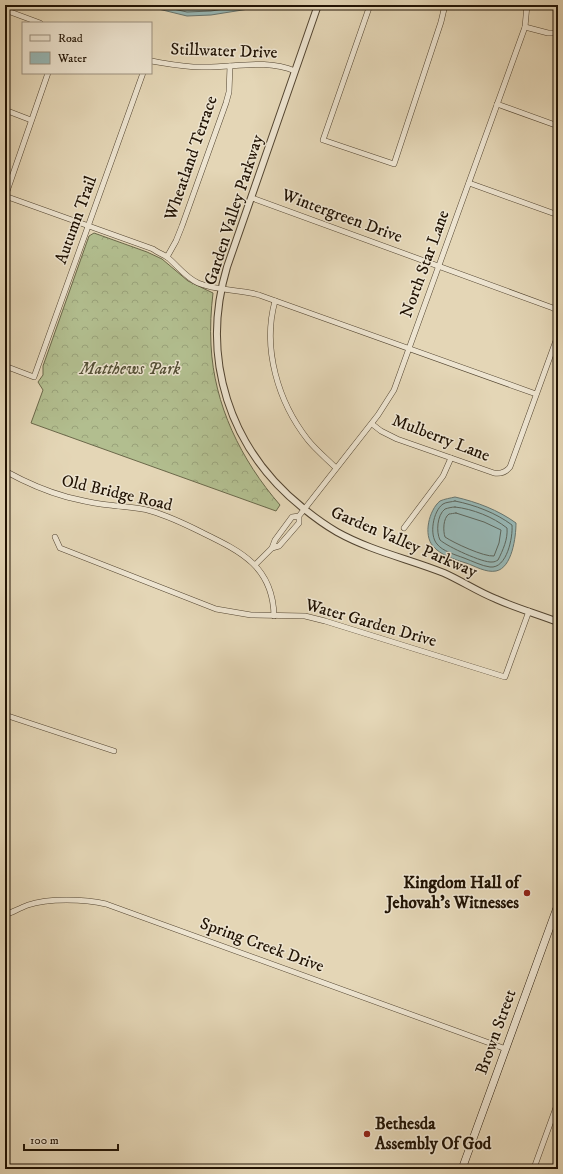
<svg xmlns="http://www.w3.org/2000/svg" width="563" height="1174" font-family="'IM FELL DW Pica',serif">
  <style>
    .forest { fill: url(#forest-crowns); stroke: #6a684a }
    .water { fill: #97b7b5; stroke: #68756e }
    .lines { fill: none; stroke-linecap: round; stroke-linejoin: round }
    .shore { stroke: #5c655c; stroke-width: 1 }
    .minor-casing { stroke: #524430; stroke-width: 6 }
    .tertiary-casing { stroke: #524430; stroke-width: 8 }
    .secondary-casing { stroke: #211304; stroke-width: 8 }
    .minor { stroke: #ede4d0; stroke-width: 5 }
    .tertiary { stroke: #ede4d0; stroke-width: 6 }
    .secondary { stroke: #ede4d0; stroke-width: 7 }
    .poi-dot { fill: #8f2418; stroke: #ede4d0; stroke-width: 1.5 }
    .labels { text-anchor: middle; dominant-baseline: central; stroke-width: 3; stroke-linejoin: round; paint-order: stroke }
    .street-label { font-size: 17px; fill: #211304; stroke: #ede4d0 }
    .park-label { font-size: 17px; font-style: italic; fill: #544f35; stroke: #ede4d0 }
    .poi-label { font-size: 17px; font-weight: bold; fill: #211304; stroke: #ede4d0; text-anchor: end }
  </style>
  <defs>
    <pattern id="forest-crowns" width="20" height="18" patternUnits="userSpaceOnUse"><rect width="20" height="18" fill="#b2be8f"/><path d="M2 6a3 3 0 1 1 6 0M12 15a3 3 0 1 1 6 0" fill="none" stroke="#99a27a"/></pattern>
  </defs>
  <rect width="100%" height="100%" fill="#e4d6b6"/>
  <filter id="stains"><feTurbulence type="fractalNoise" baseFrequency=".005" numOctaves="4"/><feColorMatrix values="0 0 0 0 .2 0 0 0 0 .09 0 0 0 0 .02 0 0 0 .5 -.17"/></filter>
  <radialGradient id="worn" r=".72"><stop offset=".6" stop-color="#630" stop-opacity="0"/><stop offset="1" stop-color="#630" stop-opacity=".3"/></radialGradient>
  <!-- forest -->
  <path class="forest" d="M94,233L147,252L162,259L188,281L213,293C211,310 210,327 211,345C214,405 241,460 280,505L276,511L31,423L43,390L38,382L43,375V366L89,236Z"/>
  <!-- water -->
  <g class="water">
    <polygon points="142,5 274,5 211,15 187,16"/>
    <path d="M455,497C477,502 498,510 516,523C516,537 512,568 496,571C486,573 475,566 466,563C456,560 440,555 433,546C423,535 429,510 440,501C444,499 451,498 455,497Z"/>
  </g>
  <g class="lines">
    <!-- shore -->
    <g class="shore">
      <polyline points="155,5 187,12 211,11 250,5"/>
      <path d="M455,501C475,505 496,513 512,525C513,537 507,569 490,567C482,566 472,561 464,558C456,555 442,551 437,544C429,535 433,511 443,504C446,502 452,502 455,501Z"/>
      <path d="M455,507C473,509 493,517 507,528C508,539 503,550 498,560C496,561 495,562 492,562C483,563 448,547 440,540C436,532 437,515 445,509C448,508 452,507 455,507Z"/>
      <path d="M456,513L484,522L501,530L499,543L494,556C484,557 454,543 445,537C443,531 443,518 449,514C450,514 455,513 456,513Z"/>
    </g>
    <defs>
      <g id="minor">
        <polyline points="370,5 323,140 394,164 441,22 445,5"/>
        <polyline points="5,10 40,23"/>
        <polyline points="525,27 548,33 558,33"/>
        <path d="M151,61C169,64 188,68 206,67C237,67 266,59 295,71"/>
        <polyline points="497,104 558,126"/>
        <polyline points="5,110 31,120"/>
        <polyline points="469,183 558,215"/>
        <path d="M5,196L153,249C157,252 162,254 167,257C177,265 185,277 198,283C217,291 239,289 259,295L536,394"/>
        <polyline points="5,197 48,73"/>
        <polyline points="252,198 553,308 558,311"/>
        <polyline points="167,257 176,241 182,226 226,103 229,92 230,66"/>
        <path d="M275,301C262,348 278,402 308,440C316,450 327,459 336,468"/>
        <polyline points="5,366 34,377 143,73"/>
        <path d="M372,424L381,431L397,439L494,473C501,474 506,472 510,467L558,335"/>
        <path d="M5,471C25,482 45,491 67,497C80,500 94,504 109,505C123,507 137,507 151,511C168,516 185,524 201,532C240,551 273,566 274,616"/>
        <polyline points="299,516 299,523 279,546 272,548 275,540 292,517 299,516 378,415 394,390 525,27 527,5"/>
        <polyline points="404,528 443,476 451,458"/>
        <polyline points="55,537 60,548 216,609 251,615 305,616 325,621 505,677 529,611"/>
        <polyline points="255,565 272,548"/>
        <polyline points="5,715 114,751"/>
        <path d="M5,915C13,912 20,908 28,905C48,898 85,899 106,904L506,1049"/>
        <polyline points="534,1168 558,1102"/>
      </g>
      <path id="tertiary" d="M318,5L227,267C200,358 229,449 303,508C314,517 325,525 337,532C371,551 409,559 444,573C462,581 478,592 496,599C516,608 537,614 558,622"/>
      <polyline id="secondary" points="462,1169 558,905"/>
    </defs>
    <!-- minor casing -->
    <use href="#minor" class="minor-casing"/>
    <!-- tertiary casing -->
    <use href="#tertiary" class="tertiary-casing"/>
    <!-- secondary casing -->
    <use href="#secondary" class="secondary-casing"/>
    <!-- minor -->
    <use href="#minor" class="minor"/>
    <!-- tertiary -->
    <use href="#tertiary" class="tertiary"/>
    <!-- secondary -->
    <use href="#secondary" class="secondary"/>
  </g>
  <!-- markers -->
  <g class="poi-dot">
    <circle cx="527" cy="893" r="4"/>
    <circle cx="367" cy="1134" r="4"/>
  </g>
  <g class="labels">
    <!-- street labels -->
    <g class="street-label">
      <text transform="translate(224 51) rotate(2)">Stillwater Drive</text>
      <text transform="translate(191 158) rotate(-71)">Wheatland Terrace</text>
      <text transform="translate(234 210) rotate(-72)">Garden Valley Parkway</text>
      <text transform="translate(342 216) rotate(20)">Wintergreen Drive</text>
      <text transform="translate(76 220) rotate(-70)">Autumn Trail</text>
      <text transform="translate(425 264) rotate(-70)">North Star Lane</text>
      <text transform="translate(441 438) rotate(21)">Mulberry Lane</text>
      <text transform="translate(117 493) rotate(13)">Old Bridge Road</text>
      <text transform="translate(404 542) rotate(23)">Garden Valley Parkway</text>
      <text transform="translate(371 623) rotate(16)">Water Garden Drive</text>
      <text transform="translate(262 945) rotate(20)">Spring Creek Drive</text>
      <text transform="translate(496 1032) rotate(-70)">Brown Street</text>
    </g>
    <!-- park labels -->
    <g class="park-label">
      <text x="130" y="369">Matthews Park</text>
    </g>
    <!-- poi labels -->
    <g class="poi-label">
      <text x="519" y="883">Kingdom Hall of<tspan x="519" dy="20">Jehovah’s Witnesses</tspan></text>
      <text x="375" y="1124" text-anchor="start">Bethesda<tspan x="375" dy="20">Assembly Of God</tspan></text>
    </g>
  </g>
  <!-- margin -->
  <rect width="563" height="1174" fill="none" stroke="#e4d6b6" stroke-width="20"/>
  <rect x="6" y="6" width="551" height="1162" fill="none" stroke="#211304" stroke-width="2"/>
  <rect x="10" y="10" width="543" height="1154" fill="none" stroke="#211304"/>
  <!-- legend -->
  <rect x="22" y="22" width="130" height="52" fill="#ede4d0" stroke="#9b907e"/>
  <rect x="30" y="35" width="20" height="6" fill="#ede4d0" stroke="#9b907e"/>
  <text x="58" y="42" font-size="12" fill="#211304">Road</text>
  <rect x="30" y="52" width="20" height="12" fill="#97b7b5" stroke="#9b907e"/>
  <text x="58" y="62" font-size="12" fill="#211304">Water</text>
  <!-- scale -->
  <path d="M24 1144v6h94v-6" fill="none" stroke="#211304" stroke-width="2"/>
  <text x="30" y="1144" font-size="12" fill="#211304" stroke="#ede4d0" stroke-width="3" paint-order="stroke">100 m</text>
  <rect width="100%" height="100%" filter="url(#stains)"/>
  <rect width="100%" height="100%" fill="url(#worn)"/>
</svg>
